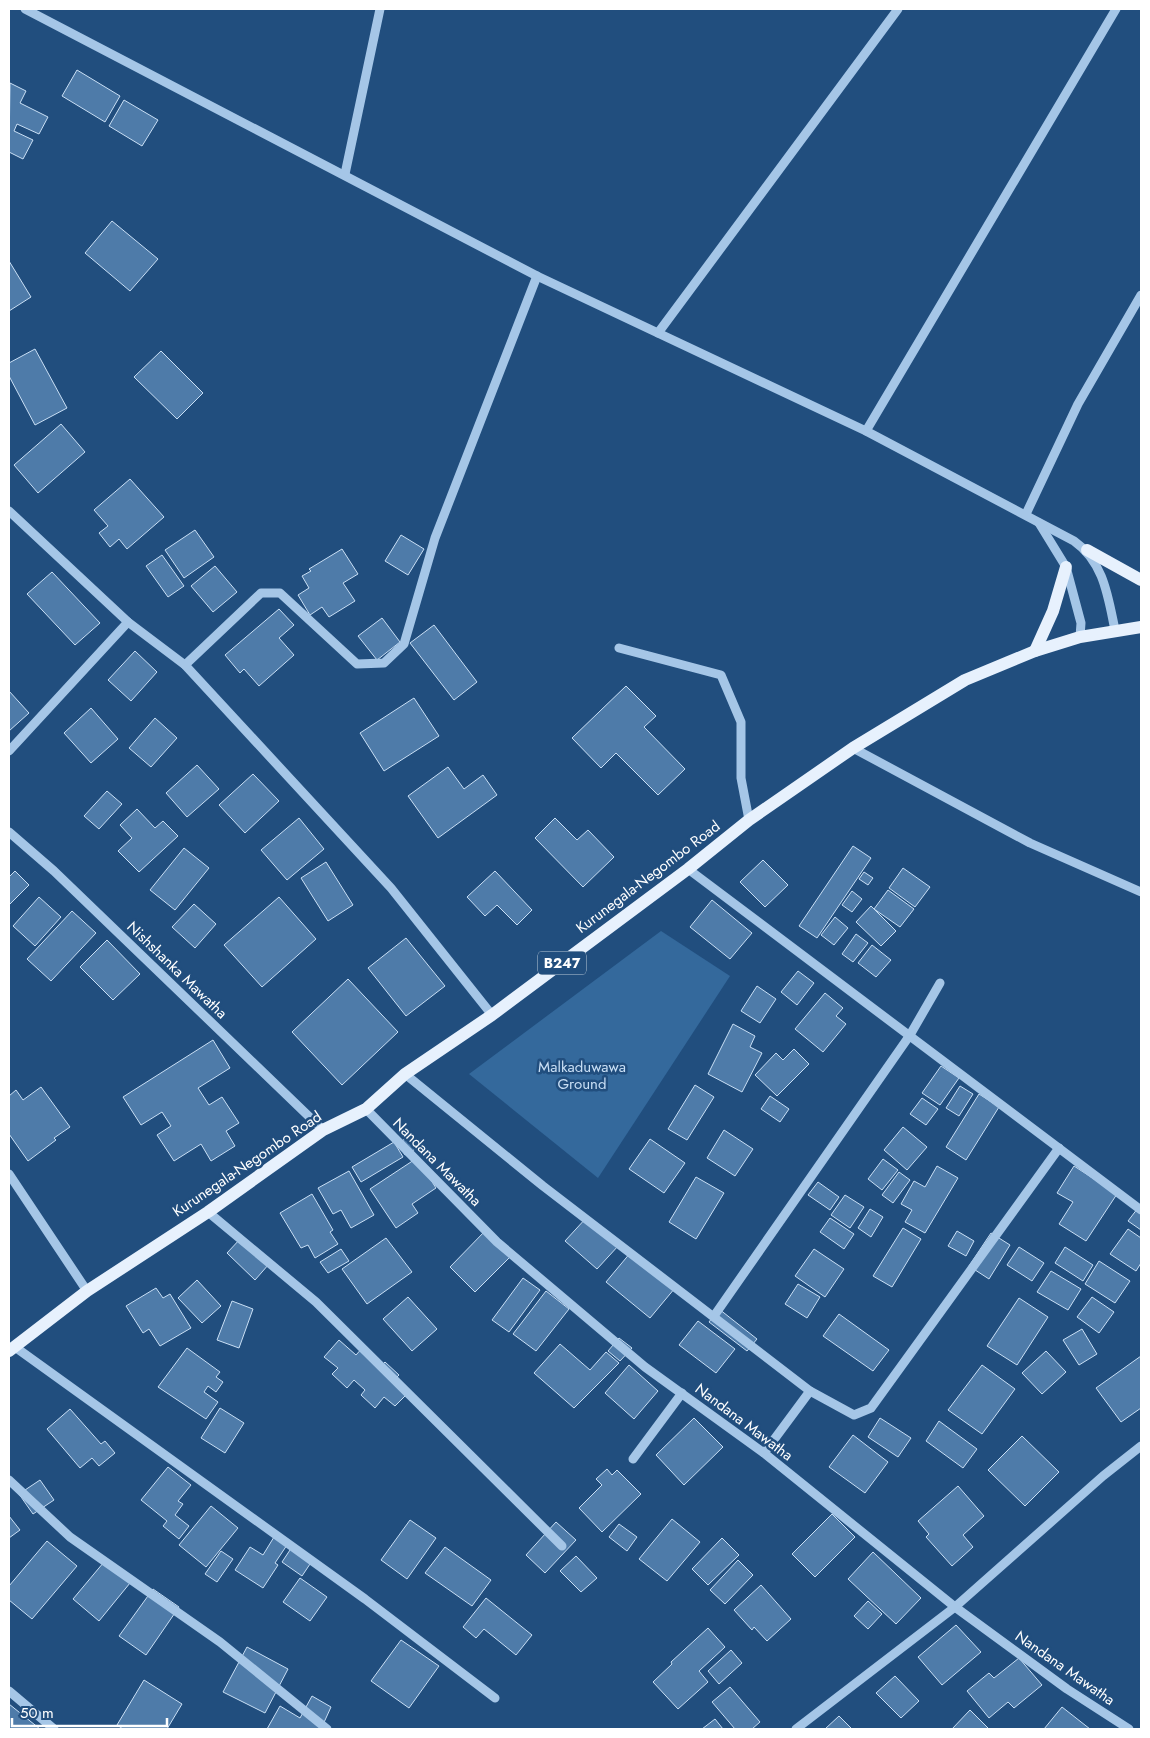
<svg xmlns="http://www.w3.org/2000/svg" width="1150" height="1738" font-family="Jost,sans-serif">
  <style>
    .green { fill: #34699c }
    .building { fill: #4e7ba9; stroke: #c9dff5 }
    .lines { fill: none; stroke-linecap: round; stroke-linejoin: round }
    .minor { stroke: #a5c6e7; stroke-width: 9 }
    .major { stroke: #e7f1fd; stroke-width: 12 }
    .labels { text-anchor: middle; dominant-baseline: central; stroke-width: 5; stroke-linejoin: round; paint-order: stroke }
    .shield { fill: #214e7e; stroke: #bccad8; stroke-width: 1 }
    .shield-label { font-size: 14px; font-weight: bold; fill: #fff }
    .street-label { font-size: 15px; fill: #fff; stroke: #214e7e }
    .park-label { font-size: 15px; fill: #c9dff5; stroke: #214e7e }
  </style>
  <rect width="100%" height="100%" fill="#214e7e"/>
  <!-- green -->
  <polygon class="green" points="661,931 730,976 598,1178 469,1074"/>
  <!-- building -->
  <g class="building">
    <polygon points="77,70 120,96 105,122 62,96"/>
    <polygon points="10,83 26,91 20,103 48,117 39,134 17,124 14,131 33,140 23,159 9,152"/>
    <polygon points="124,100 158,120 142,146 109,126"/>
    <polygon points="112,221 158,259 130,291 85,253"/>
    <polygon points="9,261 31,297 9,311"/>
    <polygon points="35,349 67,408 35,425 9,376 9,363"/>
    <polygon points="161,351 203,393 177,419 134,377"/>
    <polygon points="61,424 85,452 38,493 14,465"/>
    <polygon points="130,479 164,517 127,549 119,539 110,547 99,533 108,526 94,510"/>
    <polygon points="195,530 214,557 184,578 165,550"/>
    <polygon points="401,535 424,549 408,575 385,561"/>
    <polygon points="342,549 358,574 343,583 355,601 329,617 322,607 310,615 298,595 309,588 302,576 311,571 309,569"/>
    <polygon points="162,555 184,586 168,597 146,566"/>
    <polygon points="215,566 237,592 213,612 191,586"/>
    <polygon points="52,572 100,623 75,645 27,594"/>
    <polygon points="279,609 294,625 279,638 294,655 259,686 244,669 240,673 225,655"/>
    <polygon points="382,618 400,642 377,660 358,636"/>
    <polygon points="434,625 477,682 454,700 410,643"/>
    <polygon points="135,651 157,672 131,701 108,680"/>
    <polygon points="626,686 656,716 644,727 685,769 658,795 616,753 601,768 572,738"/>
    <polygon points="9,691 29,713 9,731"/>
    <polygon points="414,698 439,736 384,771 360,733"/>
    <polygon points="91,708 118,739 91,763 64,733"/>
    <polygon points="155,718 177,738 151,767 129,748"/>
    <polygon points="197,765 219,789 187,817 166,793"/>
    <polygon points="448,767 464,789 483,775 497,795 438,838 408,796"/>
    <polygon points="253,774 279,801 245,833 219,805"/>
    <polygon points="107,791 122,804 99,829 84,816"/>
    <polygon points="137,809 155,828 163,821 178,836 139,872 118,851 132,838 120,825"/>
    <polygon points="299,818 324,849 287,880 261,850"/>
    <polygon points="555,818 577,840 588,830 614,857 583,887 535,838"/>
    <polygon points="853,846 871,858 817,938 799,926"/>
    <polygon points="184,848 209,868 175,910 150,890"/>
    <polygon points="763,860 788,885 765,907 740,882"/>
    <polygon points="326,862 353,905 328,921 301,878"/>
    <polygon points="903,868 930,887 915,907 889,888"/>
    <polygon points="15,871 29,885 9,905 9,877"/>
    <polygon points="495,871 532,910 517,925 497,905 485,916 467,897"/>
    <polygon points="864,872 873,878 868,885 859,879"/>
    <polygon points="888,890 914,909 900,927 874,909"/>
    <polygon points="852,891 862,899 852,912 842,905"/>
    <polygon points="39,897 61,917 35,946 13,926"/>
    <polygon points="279,897 316,939 262,987 224,945"/>
    <polygon points="712,900 752,933 730,959 690,927"/>
    <polygon points="194,904 216,924 195,948 172,927"/>
    <polygon points="871,906 896,931 881,946 856,922"/>
    <polygon points="72,911 96,933 51,981 27,959"/>
    <polygon points="835,917 848,928 834,945 821,935"/>
    <polygon points="856,934 868,943 853,962 842,954"/>
    <polygon points="406,938 445,986 406,1016 368,968"/>
    <polygon points="107,940 140,974 113,1000 80,967"/>
    <polygon points="872,945 891,960 876,977 858,963"/>
    <polygon points="798,971 814,983 797,1005 781,992"/>
    <polygon points="348,979 398,1032 342,1085 292,1032"/>
    <polygon points="757,986 776,999 760,1023 741,1011"/>
    <polygon points="825,993 843,1008 836,1016 846,1024 823,1052 795,1029"/>
    <polygon points="733,1024 755,1036 750,1047 762,1053 742,1092 708,1074"/>
    <polygon points="213,1040 230,1068 198,1088 209,1105 222,1097 239,1123 226,1131 235,1146 211,1161 201,1144 174,1161 157,1135 171,1126 162,1112 141,1125 123,1097"/>
    <polygon points="794,1049 809,1064 777,1096 755,1075 776,1053 783,1060"/>
    <polygon points="941,1066 959,1078 940,1105 922,1093"/>
    <polygon points="695,1085 714,1097 687,1140 668,1129"/>
    <polygon points="960,1086 973,1094 959,1116 946,1108"/>
    <polygon points="41,1087 70,1127 54,1138 56,1140 28,1161 9,1134 9,1096 16,1090 23,1100"/>
    <polygon points="979,1094 999,1107 966,1160 946,1147"/>
    <polygon points="770,1096 789,1109 780,1122 761,1109"/>
    <polygon points="922,1098 938,1109 926,1125 910,1114"/>
    <polygon points="903,1127 927,1147 907,1170 884,1150"/>
    <polygon points="724,1130 753,1149 735,1176 707,1158"/>
    <polygon points="412,1135 419,1147 405,1155 398,1143"/>
    <polygon points="650,1139 685,1163 664,1193 629,1169"/>
    <polygon points="394,1142 403,1157 361,1182 352,1167"/>
    <polygon points="417,1158 436,1188 412,1204 418,1213 396,1228 370,1189"/>
    <polygon points="883,1159 898,1170 882,1190 868,1179"/>
    <polygon points="937,1166 958,1178 925,1233 905,1222 912,1210 901,1204 914,1181 925,1187"/>
    <polygon points="1074,1166 1117,1194 1086,1241 1059,1224 1073,1202 1057,1193"/>
    <polygon points="349,1171 374,1215 351,1228 341,1210 333,1214 318,1188"/>
    <polygon points="899,1172 910,1180 893,1203 882,1195"/>
    <polygon points="696,1177 724,1193 696,1239 669,1222"/>
    <polygon points="818,1182 839,1197 830,1210 808,1195"/>
    <polygon points="312,1194 333,1230 330,1232 338,1244 315,1258 308,1245 301,1248 280,1213"/>
    <polygon points="845,1195 864,1207 850,1228 831,1215"/>
    <polygon points="1141,1204 1141,1230 1128,1221"/>
    <polygon points="870,1209 883,1217 871,1237 858,1228"/>
    <polygon points="587,1217 619,1245 597,1269 565,1241"/>
    <polygon points="830,1218 854,1234 844,1249 820,1232"/>
    <polygon points="903,1228 921,1239 892,1287 873,1276"/>
    <polygon points="1128,1229 1141,1238 1141,1263 1136,1271 1110,1254"/>
    <polygon points="486,1230 512,1255 475,1292 450,1267"/>
    <polygon points="957,1231 974,1241 966,1256 948,1246"/>
    <polygon points="991,1233 1010,1245 989,1279 969,1266"/>
    <polygon points="241,1238 269,1264 255,1280 227,1253"/>
    <polygon points="386,1238 412,1272 367,1304 342,1269"/>
    <polygon points="1019,1247 1044,1263 1032,1281 1007,1265"/>
    <polygon points="1065,1247 1093,1265 1083,1281 1055,1263"/>
    <polygon points="341,1249 349,1261 328,1273 320,1262"/>
    <polygon points="814,1249 844,1269 825,1297 795,1276"/>
    <polygon points="631,1252 675,1288 650,1318 606,1282"/>
    <polygon points="1099,1261 1130,1281 1115,1303 1085,1284"/>
    <polygon points="1051,1271 1081,1289 1068,1310 1037,1292"/>
    <polygon points="523,1278 540,1290 509,1332 492,1320"/>
    <polygon points="197,1280 221,1306 202,1323 178,1298"/>
    <polygon points="798,1284 820,1297 807,1318 785,1304"/>
    <polygon points="156,1288 163,1298 170,1294 191,1328 160,1346 149,1329 143,1333 126,1306"/>
    <polygon points="546,1291 569,1309 536,1351 513,1334"/>
    <polygon points="408,1297 437,1329 412,1351 383,1319"/>
    <polygon points="1092,1297 1114,1312 1099,1333 1077,1317"/>
    <polygon points="1019,1298 1048,1317 1017,1365 987,1346"/>
    <polygon points="232,1301 253,1309 239,1348 217,1340"/>
    <polygon points="719,1309 757,1339 747,1351 709,1322"/>
    <polygon points="839,1314 889,1350 873,1371 823,1336"/>
    <polygon points="698,1321 735,1349 716,1373 679,1345"/>
    <polygon points="1082,1329 1097,1354 1079,1365 1063,1340"/>
    <polygon points="619,1338 632,1348 620,1361 608,1351"/>
    <polygon points="339,1340 356,1355 364,1346 383,1364 385,1362 399,1375 394,1380 408,1393 395,1406 384,1397 375,1408 361,1395 365,1390 354,1380 347,1388 332,1374 338,1368 324,1357"/>
    <polygon points="560,1344 590,1370 606,1352 619,1363 574,1408 534,1373"/>
    <polygon points="187,1348 220,1372 216,1377 223,1382 216,1392 208,1386 204,1392 218,1402 206,1419 158,1387"/>
    <polygon points="1046,1351 1066,1372 1042,1394 1022,1373"/>
    <polygon points="1141,1356 1141,1408 1121,1422 1096,1388"/>
    <polygon points="629,1365 658,1391 634,1419 605,1393"/>
    <polygon points="982,1365 1015,1389 982,1434 948,1410"/>
    <polygon points="220,1408 244,1423 225,1453 201,1438"/>
    <polygon points="70,1409 101,1444 105,1441 115,1453 99,1466 92,1458 80,1468 47,1429"/>
    <polygon points="694,1418 723,1447 684,1485 656,1455"/>
    <polygon points="880,1418 911,1438 898,1457 868,1437"/>
    <polygon points="939,1421 977,1449 963,1468 926,1441"/>
    <polygon points="853,1435 888,1462 865,1493 829,1467"/>
    <polygon points="1022,1436 1059,1472 1025,1506 988,1470"/>
    <polygon points="168,1467 191,1485 178,1501 183,1504 175,1515 189,1526 179,1539 163,1526 167,1521 141,1500"/>
    <polygon points="607,1469 612,1475 617,1470 641,1494 602,1532 579,1508 602,1485 596,1479"/>
    <polygon points="40,1480 54,1500 33,1514 19,1494"/>
    <polygon points="958,1486 984,1516 963,1535 973,1547 952,1566 926,1537 929,1534 918,1521"/>
    <polygon points="211,1506 238,1528 206,1567 179,1545"/>
    <polygon points="832,1514 855,1537 815,1577 792,1554"/>
    <polygon points="9,1516 20,1530 9,1538"/>
    <polygon points="672,1519 700,1542 667,1581 639,1559"/>
    <polygon points="410,1520 436,1538 407,1579 381,1560"/>
    <polygon points="556,1522 576,1540 545,1573 526,1555"/>
    <polygon points="619,1524 637,1537 627,1551 609,1537"/>
    <polygon points="274,1537 287,1545 275,1563 278,1565 263,1588 235,1570 250,1547 263,1555"/>
    <polygon points="722,1538 739,1555 708,1585 692,1569"/>
    <polygon points="47,1541 77,1566 32,1619 9,1600 9,1586"/>
    <polygon points="292,1547 312,1561 302,1576 282,1562"/>
    <polygon points="445,1547 491,1580 472,1606 425,1573"/>
    <polygon points="221,1551 233,1559 217,1582 205,1574"/>
    <polygon points="873,1552 921,1598 896,1624 848,1579"/>
    <polygon points="576,1556 597,1578 581,1592 560,1571"/>
    <polygon points="738,1560 753,1575 725,1604 710,1590"/>
    <polygon points="104,1562 130,1583 99,1621 73,1599"/>
    <polygon points="300,1578 327,1597 310,1621 283,1602"/>
    <polygon points="761,1585 791,1619 767,1641 754,1627 752,1630 734,1610"/>
    <polygon points="153,1589 179,1607 146,1655 119,1636"/>
    <polygon points="486,1598 532,1635 516,1655 484,1629 476,1638 463,1627"/>
    <polygon points="868,1601 882,1614 868,1629 854,1616"/>
    <polygon points="956,1625 981,1652 942,1685 918,1657"/>
    <polygon points="708,1628 725,1647 699,1671 708,1682 678,1709 653,1682 672,1664 671,1662"/>
    <polygon points="401,1640 439,1666 409,1708 371,1681"/>
    <polygon points="247,1647 288,1669 265,1713 223,1692"/>
    <polygon points="731,1650 742,1663 719,1684 708,1671"/>
    <polygon points="1019,1658 1042,1685 1014,1708 1008,1702 989,1718 967,1691 989,1673 994,1678"/>
    <polygon points="895,1676 919,1701 901,1718 876,1693"/>
    <polygon points="144,1680 182,1704 167,1729 123,1729 117,1725"/>
    <polygon points="730,1687 760,1722 752,1729 735,1729 712,1702"/>
    <polygon points="312,1696 331,1707 321,1729 267,1729 280,1706 300,1718"/>
    <polygon points="9,1704 40,1729 9,1729"/>
    <polygon points="1062,1707 1090,1729 1044,1729"/>
    <polygon points="970,1710 989,1729 952,1729"/>
    <polygon points="839,1716 852,1729 825,1729"/>
    <polygon points="715,1719 723,1729 702,1729"/>
  </g>
  <g class="lines">
    <!-- minor -->
    <g class="minor">
      <path d="M25,9L537,276L866,431L1074,541C1104,562 1108,597 1115,630"/>
      <polyline points="345,174 380,9"/>
      <polyline points="658,333 898,9"/>
      <polyline points="866,431 1116,9"/>
      <polyline points="9,511 128,622 185,665 391,888 492,1015"/>
      <polyline points="1026,514 1078,404 1141,295"/>
      <polyline points="1039,523 1066,567 1081,623 1080,637"/>
      <polyline points="619,648 721,675 741,722 741,778 749,820"/>
      <polyline points="185,665 261,593 280,593 357,664 384,663 404,644 435,538 537,276"/>
      <polyline points="853,748 1030,843 1141,892"/>
      <polyline points="9,751 128,622"/>
      <polyline points="9,832 54,871 323,1130"/>
      <polyline points="688,869 1141,1210"/>
      <polyline points="405,1074 543,1186 810,1391 854,1415 871,1408 1059,1148"/>
      <polyline points="366,1109 497,1242 645,1367 764,1453 955,1607 1067,1689 1129,1729"/>
      <polyline points="9,1174 87,1291"/>
      <polyline points="208,1212 316,1302 562,1546"/>
      <polyline points="714,1316 910,1035 940,983"/>
      <polyline points="15,1347 365,1599 495,1698"/>
      <polyline points="764,1453 810,1391"/>
      <polyline points="633,1459 682,1393"/>
      <polyline points="9,1480 70,1537 220,1642 327,1729"/>
      <polyline points="9,1691 54,1729"/>
      <polyline points="796,1729 955,1607 1103,1476 1141,1446"/>
    </g>
    <!-- major -->
    <g class="major">
      <polyline points="1087,550 1141,580"/>
      <polyline points="1035,651 1053,611 1066,567"/>
      <polyline points="9,1351 87,1291 208,1212 323,1130 366,1109 405,1074 492,1015 688,869 749,820 853,748 965,680 1035,651 1080,637 1141,627"/>
    </g>
  </g>
  <g class="labels">
    <!-- shield labels -->
    <rect class="shield" x="538" y="951.5" width="48" height="23" rx="4"/>
    <g class="shield-label">
      <text x="562" y="963">B247</text>
    </g>
    <!-- street labels -->
    <g class="street-label">
      <text transform="translate(648 877) rotate(-37)">Kurunegala-Negombo Road</text>
      <text transform="translate(177 970) rotate(44)">Nishshanka Mawatha</text>
      <text transform="translate(437 1162) rotate(45)">Nandana Mawatha</text>
      <text transform="translate(247 1164) rotate(-34)">Kurunegala-Negombo Road</text>
      <text transform="translate(744 1422) rotate(37)">Nandana Mawatha</text>
      <text transform="translate(1065 1668) rotate(35)">Nandana Mawatha</text>
    </g>
    <!-- park labels -->
    <g class="park-label">
      <text x="582" y="1067">Malkaduwawa<tspan x="582" dy="17">Ground</tspan></text>
    </g>
  </g>
  <!-- border -->
  <rect width="1150" height="1738" fill="none" stroke="#ffffff" stroke-width="20"/>
  <!-- scale -->
  <path d="M12 1718v8h155v-8" fill="none" stroke="#ffffff" stroke-width="2.5"/>
  <text x="20" y="1718" font-size="15" fill="#ffffff" stroke="#214e7e" stroke-width="4" paint-order="stroke">50 m</text>
</svg>
